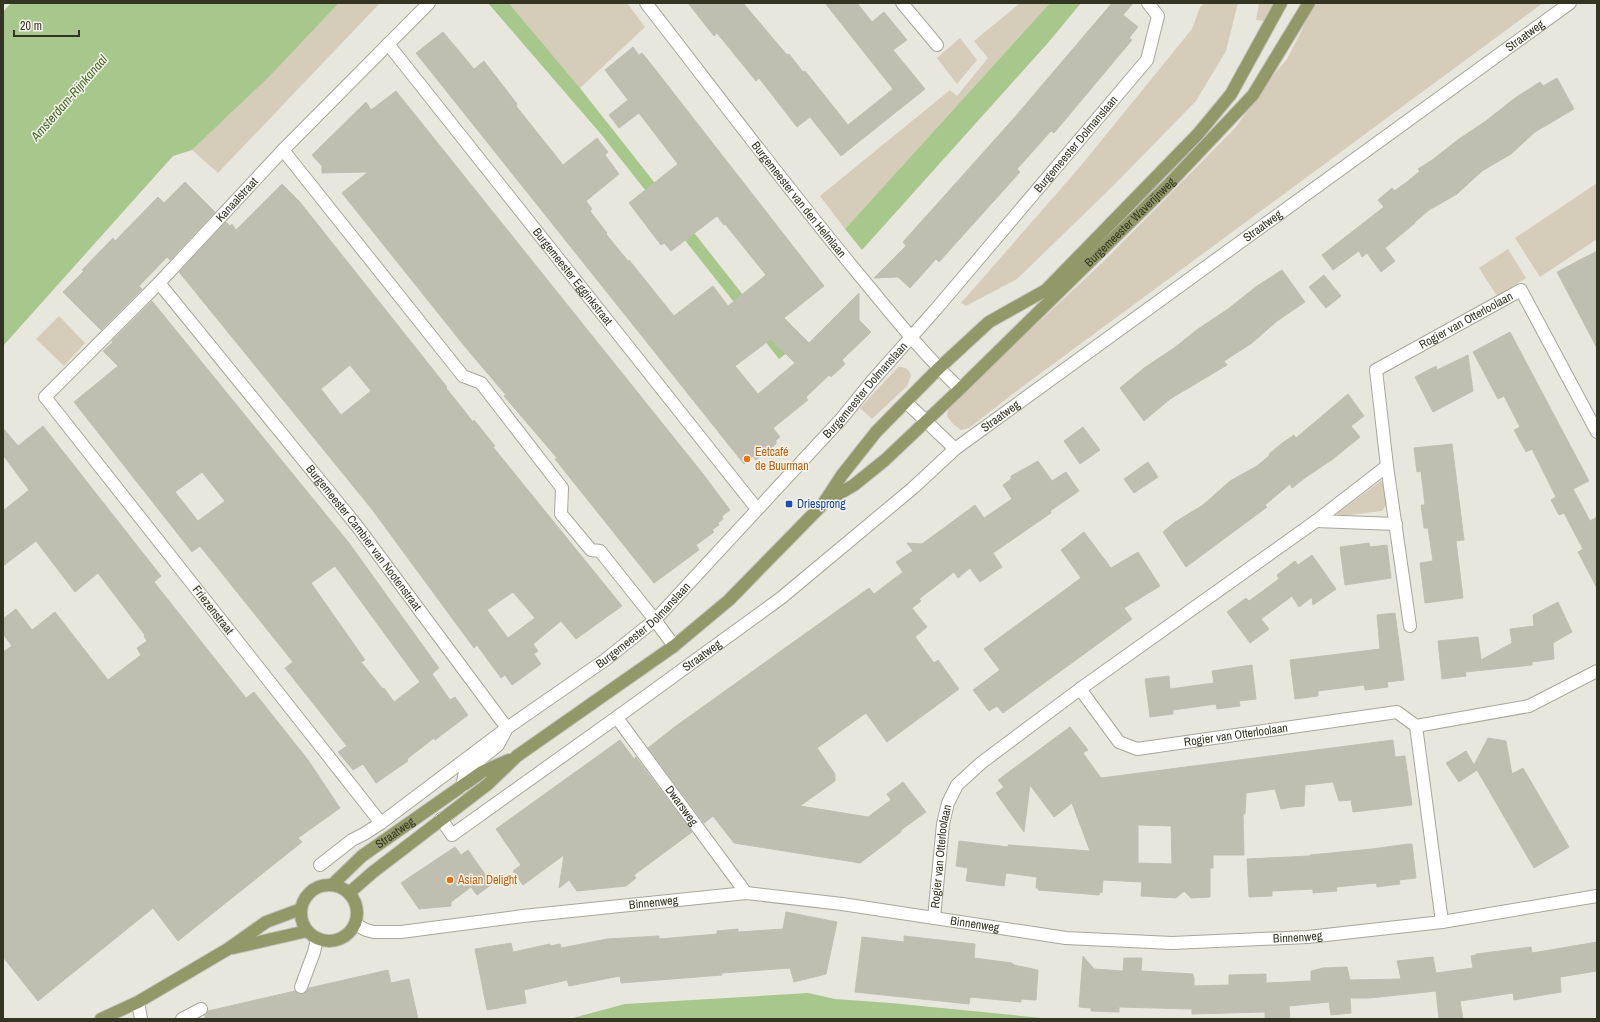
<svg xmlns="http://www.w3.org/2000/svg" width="1600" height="1022" font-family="'Archivo Narrow',sans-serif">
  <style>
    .green { fill: #d6ccba }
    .water { fill: #a8c78d }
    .building { fill: #bebeb1; stroke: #c0c0b2; fill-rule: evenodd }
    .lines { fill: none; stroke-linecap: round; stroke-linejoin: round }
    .minor-casing { stroke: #a7a79a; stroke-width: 14 }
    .major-casing { stroke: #c2c2bd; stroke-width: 14 }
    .minor { stroke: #fff; stroke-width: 12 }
    .major { stroke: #929868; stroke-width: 12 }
    .food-dot { fill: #e8710a; stroke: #f5f4ee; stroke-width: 1.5 }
    .transit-dot { fill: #1a4fb4; stroke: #f5f4ee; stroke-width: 1.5 }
    .labels { text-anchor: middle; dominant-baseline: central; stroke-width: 3; stroke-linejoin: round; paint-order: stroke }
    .street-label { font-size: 12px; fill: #333522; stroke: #f5f4ee }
    .food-label { font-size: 12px; fill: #c56008; stroke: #f5f4ee; text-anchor: start }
    .transit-label { font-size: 12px; fill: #164399; stroke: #f5f4ee; text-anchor: start }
    .water-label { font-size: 13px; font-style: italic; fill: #436924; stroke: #f5f4ee }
  </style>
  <rect width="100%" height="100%" fill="#e8e7de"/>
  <!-- green -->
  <g class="green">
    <polygon points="339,3 380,3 218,173 192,150 268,78"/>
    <polygon points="509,3 627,3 645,27 580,88"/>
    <polygon points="1020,3 1050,3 845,229 820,196 950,90 957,96 988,58 974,41"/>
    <polygon points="1205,3 1238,3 1226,51 1196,101 1112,187 1017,279 966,306 961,303 1079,168 1192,29 1200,7"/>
    <polygon points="1259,3 1274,3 1265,21 1256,20"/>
    <polygon points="1317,3 1543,3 1022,387 969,428 961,430 953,424 947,416 949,406 1105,260 1236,127 1268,81 1287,59 1299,36 1311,10"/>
    <polygon points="960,38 977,60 957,84 937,58"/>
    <polygon points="1597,183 1597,239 1540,277 1515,238"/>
    <polygon points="1508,249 1526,278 1497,296 1479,268"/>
    <polygon points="59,316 85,343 64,366 36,339"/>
    <path d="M898,367C905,367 909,368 911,376L907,386L872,419L860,408Z"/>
    <polygon points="1384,480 1387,504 1382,511 1341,516 1337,515 1339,512 1381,481"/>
  </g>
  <!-- water -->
  <g class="water">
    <polygon points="11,3 339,3 268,78 192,150 173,156 3,346 3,12"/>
    <polygon points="488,3 509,3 513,8 580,88 788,352 779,359 600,133"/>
    <polygon points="1050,3 1081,3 1047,44 862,250 845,229"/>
    <polygon points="808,993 835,999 891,1003 1052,1019 569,1019 625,1004"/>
  </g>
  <!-- building -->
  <g class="building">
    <polygon points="688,3 743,3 787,55 789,54 803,72 805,71 848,125 893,89 825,3 857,3 872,22 884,12 907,40 893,50 925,89 841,156 810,117 797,127 759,78 756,81 717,33 714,36"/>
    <polygon points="1112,3 1133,3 1123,15 1138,27 1129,38 1132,40 1054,133 1051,131 1017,169 1020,172 939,262 936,259 910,288 898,277 874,278 906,246 903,242 1015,117"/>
    <path d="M443,32L474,69L484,61L517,104L516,106L563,165L597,138L608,152L605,155L619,174L586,201L592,209L590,211L607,233L606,234L628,261L629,260L674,316L713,286L728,306L766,275L725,224L724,225L717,216L671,251L664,243L661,245L629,203L678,164L639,113L619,128L609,115L628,100L605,70L633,47L639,55L642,53L651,64L824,286L784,318L809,343L859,293V320L871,332L842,360L845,364L831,377L829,375L806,397L808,400L773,428L780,437L776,440V444L756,460L753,456L744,464L416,53ZM771,339L795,363L758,394L735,366Z"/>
    <polygon points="1557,78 1574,109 1535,132 1511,154 1482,171 1457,194 1429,210 1415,222 1415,223 1385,248 1395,261 1381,272 1367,253 1362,257 1359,251 1333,270 1322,255 1384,207 1378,200 1392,188 1394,191 1407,182 1420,171 1418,169 1432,160 1459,139 1486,121 1515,98 1540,82 1543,86"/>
    <polygon points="396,91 703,474 730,510 722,516 723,519 718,523 719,525 712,530 714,532 696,545 699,550 654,583 555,459 557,458 504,396 506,395 466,348 342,193 368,172 322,173 322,166 312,155 366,102 371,110"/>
    <polygon points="185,182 215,212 170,260 167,257 139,286 142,289 101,330 63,292 84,271 82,270 113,238 115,241 158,197 164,203"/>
    <path d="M282,184L299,201L447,387L446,388L463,409L473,422L474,420L495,446L493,447L622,606L576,639L561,621L533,644L538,651L534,654L541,664L512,685L505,675L501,678L477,645L474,648L371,508L179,272L226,222L230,226L232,224L236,230ZM350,365L371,391L341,415L321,389ZM513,592L535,618L508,638L487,610Z"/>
    <polygon points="1597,251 1597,348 1557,272"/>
    <polygon points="1282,270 1305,302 1277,321 1252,343 1224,361 1227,365 1170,399 1144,421 1120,388 1144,368 1174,348 1198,329 1228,309 1257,286"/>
    <polygon points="1324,275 1341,296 1326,308 1309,287"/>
    <path d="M152,301L349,543L439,668L432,674L450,700L455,697L468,715L435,740L434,738L407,759L408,761L376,783L363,764L353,770L338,752L347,746L285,668L293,662L200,546L192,552L74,402L118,366L103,351L113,342L112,341ZM202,472L225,501L198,521L175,492ZM335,566L420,682L394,702L384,688L383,689L361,662L365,660L311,583Z"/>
    <polygon points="1510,332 1589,481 1573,489 1590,521 1597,517 1597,588 1578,552 1583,549 1564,513 1559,515 1551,500 1556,497 1532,449 1526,452 1514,430 1520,427 1504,396 1498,399 1473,352"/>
    <polygon points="1468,355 1473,391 1433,412 1415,377 1436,366 1437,370"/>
    <polygon points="1348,394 1364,416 1351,426 1360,437 1333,459 1306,477 1292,488 1290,484 1265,505 1267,507 1186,567 1163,532 1175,522 1203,505 1230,481 1257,466 1270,455 1269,454 1281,444 1294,435 1296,438"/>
    <polygon points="43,426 161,576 154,582 246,698 254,692 308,760 340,808 298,838 302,842 178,941 153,908 38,1001 3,957 3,652 12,646 3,634 3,619 16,609 32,630 55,612 108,680 141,655 137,648 147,641 144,636 145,635 98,573 75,592 36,541 3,566 3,511 29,490 3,455 3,428 18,446"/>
    <polygon points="1083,427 1100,450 1080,464 1064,441"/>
    <polygon points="1452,444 1464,540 1456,541 1463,598 1425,603 1420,563 1433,561 1428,528 1424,528 1421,505 1425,505 1421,471 1417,472 1414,448"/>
    <polygon points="1038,461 1052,481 1066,472 1079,491 1050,511 1051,513 993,553 1002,567 980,582 970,568 958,578 954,572 919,599 921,601 912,608 927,627 915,637 934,663 938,660 959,689 887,742 866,713 817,748 835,774 835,781 800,806 868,817 891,800 887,794 903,782 926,812 901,830 901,832 860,863 734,843 713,816 704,823 648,748 676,726 869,588 874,594 903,572 896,562 913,551 907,543 922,544 975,505 984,518 1012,499 1003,485 1011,479 1011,476"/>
    <polygon points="1148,462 1158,477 1134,493 1124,479"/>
    <polygon points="1084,532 1111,568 1138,552 1160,586 1124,608 1132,619 1117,630 1003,713 997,706 989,711 973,690 1000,670 984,649 1081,578 1061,550"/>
    <polygon points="1369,543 1370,547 1387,545 1391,578 1345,585 1340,547"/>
    <polygon points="1312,555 1336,589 1313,605 1312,597 1299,607 1292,596 1261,619 1269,629 1250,643 1227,612 1246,598 1249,601 1279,579 1277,575 1295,561 1298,565"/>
    <polygon points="1558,602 1572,632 1553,643 1554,659 1532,662 1532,665 1465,672 1466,676 1442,679 1438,641 1478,637 1481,660 1512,643 1510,629 1534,626 1533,615"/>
    <polygon points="1395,613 1404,680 1387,682 1388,687 1365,690 1364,685 1318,691 1318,696 1295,699 1290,660 1380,649 1377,615"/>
    <polygon points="1252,665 1256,699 1239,701 1240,706 1217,709 1216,704 1173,710 1173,714 1150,717 1145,679 1169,676 1170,689 1214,683 1212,671"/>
    <path d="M1070,727L1088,750L1083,753L1101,778L1393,740L1395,757L1405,756L1412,805L1353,812L1351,800L1339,801L1333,782L1305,785L1304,806L1292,807L1281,809L1275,789L1246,793L1245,814H1243L1244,855H1213V868H1210V897L1191,898L1184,891L1176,898L1141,896L1142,882L1103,880L1102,893L1100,892L1099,895L1038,890L1039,888H1036L1037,877L1006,873L1004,886L966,881L968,868L956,866L959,841L1008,847V845L1090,851L1072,803L1054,817L1030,785L1024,832L996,793L1004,787L998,780ZM1138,825L1171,826L1172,864L1138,863Z"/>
    <polygon points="1488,738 1506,741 1512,774 1523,768 1569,847 1534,868 1477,770 1459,782 1446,763 1466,751 1474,765"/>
    <polygon points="620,740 634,759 636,757 692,832 634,875 636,878 626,886 577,891 569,880 559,888 564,855 523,885 513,871 521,865 496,829"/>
    <polygon points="1408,844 1412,844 1416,878 1399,880 1400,884 1377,887 1376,883 1336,887 1337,891 1313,893 1313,889 1272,891 1272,896 1249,897 1247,859 1310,856 1310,855 1372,849"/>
    <polygon points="455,847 461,855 468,850 492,884 477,895 471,887 451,902 451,906 419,909 401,883"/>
    <polygon points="786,912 837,922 826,974 794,982 790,968 722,973 722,975 621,983 620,976 569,986 567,980 524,990 526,1003 487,1010 475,949 511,943 513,952 550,944 550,946 560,944 561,948 607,939 659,936 659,939 717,934 717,931 738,929 738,932 783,929"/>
    <polygon points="904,936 975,944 974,958 1012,963 1014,965 1038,970 1036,1000 1021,999 1021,1002 970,997 969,1004 855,992 862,937 904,942"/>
    <polygon points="1597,942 1597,971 1560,977 1561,992 1514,1000 1513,993 1460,1001 1463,1019 1439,1019 1436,991 1370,998 1350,998 1351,1013 1331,1015 1329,1002 1289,1006 1290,1019 1265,1019 1265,1012 1192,1014 1192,1009 1119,1007 1119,1012 1091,1011 1091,1008 1079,1007 1083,956 1094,969 1123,971 1124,958 1142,958 1141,971 1193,974 1193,976 1194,977 1194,986 1229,985 1229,975 1266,974 1266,983 1311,981 1311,971 1323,968 1347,967 1350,980 1401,979 1397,961 1433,957 1436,973 1473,968 1471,956 1476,955 1476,954 1531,947 1532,953"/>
    <polygon points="388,970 391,983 409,979 418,1019 205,1019 205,1015 208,1011 295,991 298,994 303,994 306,992 309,988"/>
  </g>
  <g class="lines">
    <defs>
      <g id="minor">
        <path id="s1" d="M646,3C716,93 784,184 856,271C890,312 922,353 960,389"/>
        <polyline points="902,3 937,45"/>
        <path id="s2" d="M388,44L757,509"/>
        <polyline points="283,150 463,376 481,383 562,488 561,514 591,550 600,551 655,620 674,646"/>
        <path id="s3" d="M159,283L357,526L507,728L381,823L364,834L352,840L320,865"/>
        <polyline points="906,402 955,449"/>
        <polyline points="1316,521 1396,524"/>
        <path id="s4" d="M1410,626L1387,466L1376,370L1521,290L1597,432"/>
        <path id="s5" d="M1080,689L1119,742L1137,749L1397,712L1416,726L1442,922"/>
        <path id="s6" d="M617,718L746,893"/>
        <polyline points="1416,726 1529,706 1597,671"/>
        <path id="s7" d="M462,787L465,772L498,745L507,728L605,660L655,620L842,418L872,381L937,308L1147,60L1158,16L1148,3"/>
        <path id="s8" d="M441,819L452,835L627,710L781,598L913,488L955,449L1570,3"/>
        <path id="s9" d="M381,823L45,397L159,283L283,150L429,3"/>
        <path id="s10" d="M934,918L943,824L948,803L957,785L981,763L1080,689L1316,521L1387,466"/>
        <path id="s11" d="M355,924L366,930L374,932H401L523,916L746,893L842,904L1066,938L1172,943L1308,937L1442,922L1597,896"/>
        <polyline points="301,987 314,952 317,939"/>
        <polyline points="138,1002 141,1019"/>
        <polyline points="182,1019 201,1009"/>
      </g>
      <g id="major">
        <path id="s12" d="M825,502L854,485L885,460L960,389L1167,186L1253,95L1309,3"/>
        <path id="s13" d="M332,885L362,856L482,772L509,760"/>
        <circle cx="329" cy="913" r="28"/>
        <polyline points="349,893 373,872 488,784 517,756 674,646 729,600 823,504 842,475 876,432 938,369 989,322 1046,290 1198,134 1231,94 1281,3"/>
        <polyline points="233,948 307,931"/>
        <polyline points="101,1019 138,1002 228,949 266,922 301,909"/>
      </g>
    </defs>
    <!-- minor casing -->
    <use href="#minor" class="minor-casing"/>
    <!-- major casing -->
    <use href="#major" class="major-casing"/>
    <!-- minor -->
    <use href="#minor" class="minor"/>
    <!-- major -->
    <use href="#major" class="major"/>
  </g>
  <!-- markers -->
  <g class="food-dot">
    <circle cx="747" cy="459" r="4"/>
    <circle cx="450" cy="880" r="4"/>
  </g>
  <rect class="transit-dot" x="785" y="500" width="8" height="8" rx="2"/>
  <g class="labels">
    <!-- street labels -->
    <g class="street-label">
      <text stroke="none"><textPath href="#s8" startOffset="1358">Straatweg</textPath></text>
      <text stroke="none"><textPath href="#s7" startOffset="896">Burgemeester Dolmanslaan</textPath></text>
      <text stroke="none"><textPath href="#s9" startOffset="818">Kanaalstraat</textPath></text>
      <text stroke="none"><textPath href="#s1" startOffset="249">Burgemeester van den Helmlaan</textPath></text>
      <text stroke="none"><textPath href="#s12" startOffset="415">Burgemeester Waverijnweg</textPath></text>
      <text stroke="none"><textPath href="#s8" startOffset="1034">Straatweg</textPath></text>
      <text stroke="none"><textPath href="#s2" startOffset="297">Burgemeester Egginkstraat</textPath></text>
      <text stroke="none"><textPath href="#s4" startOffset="361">Rogier van Otterloolaan</textPath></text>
      <text stroke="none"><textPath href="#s7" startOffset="572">Burgemeester Dolmanslaan</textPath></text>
      <text stroke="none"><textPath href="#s8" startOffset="710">Straatweg</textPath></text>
      <text stroke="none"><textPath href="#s3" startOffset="327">Burgemeester Cambier van Nootenstraat</textPath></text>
      <text transform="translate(213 610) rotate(52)">Friezenstraat</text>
      <text stroke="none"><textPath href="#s7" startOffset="248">Burgemeester Dolmanslaan</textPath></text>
      <text stroke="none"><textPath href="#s8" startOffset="327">Straatweg</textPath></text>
      <text stroke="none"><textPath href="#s5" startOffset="185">Rogier van Otterloolaan</textPath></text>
      <text stroke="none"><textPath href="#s6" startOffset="109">Dwarsweg</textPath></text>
      <text stroke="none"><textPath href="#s13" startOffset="82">Straatweg</textPath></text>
      <text stroke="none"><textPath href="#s10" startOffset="62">Rogier van Otterloolaan</textPath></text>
      <text stroke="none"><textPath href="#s11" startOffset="302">Binnenweg</textPath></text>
      <text stroke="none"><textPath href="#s11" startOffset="626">Binnenweg</textPath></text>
      <text stroke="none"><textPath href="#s11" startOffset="950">Binnenweg</textPath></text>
    </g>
    <!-- food labels -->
    <g class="food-label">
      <text x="755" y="452">Eetcafé<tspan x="755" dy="14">de Buurman</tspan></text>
      <text x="458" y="880">Asian Delight</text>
    </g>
    <!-- transit labels -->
    <g class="transit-label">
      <text x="797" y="504">Driesprong</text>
    </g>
    <!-- water labels -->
    <g class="water-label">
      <text transform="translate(69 98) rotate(-49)">Amsterdam-Rijnkanaal</text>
    </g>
  </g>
  <!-- border -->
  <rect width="1600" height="1022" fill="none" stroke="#333522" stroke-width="8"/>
  <!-- scale -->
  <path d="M14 30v6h65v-6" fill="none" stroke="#333522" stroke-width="2"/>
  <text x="20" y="30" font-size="12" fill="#333522" stroke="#f5f4ee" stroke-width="3" paint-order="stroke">20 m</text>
</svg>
